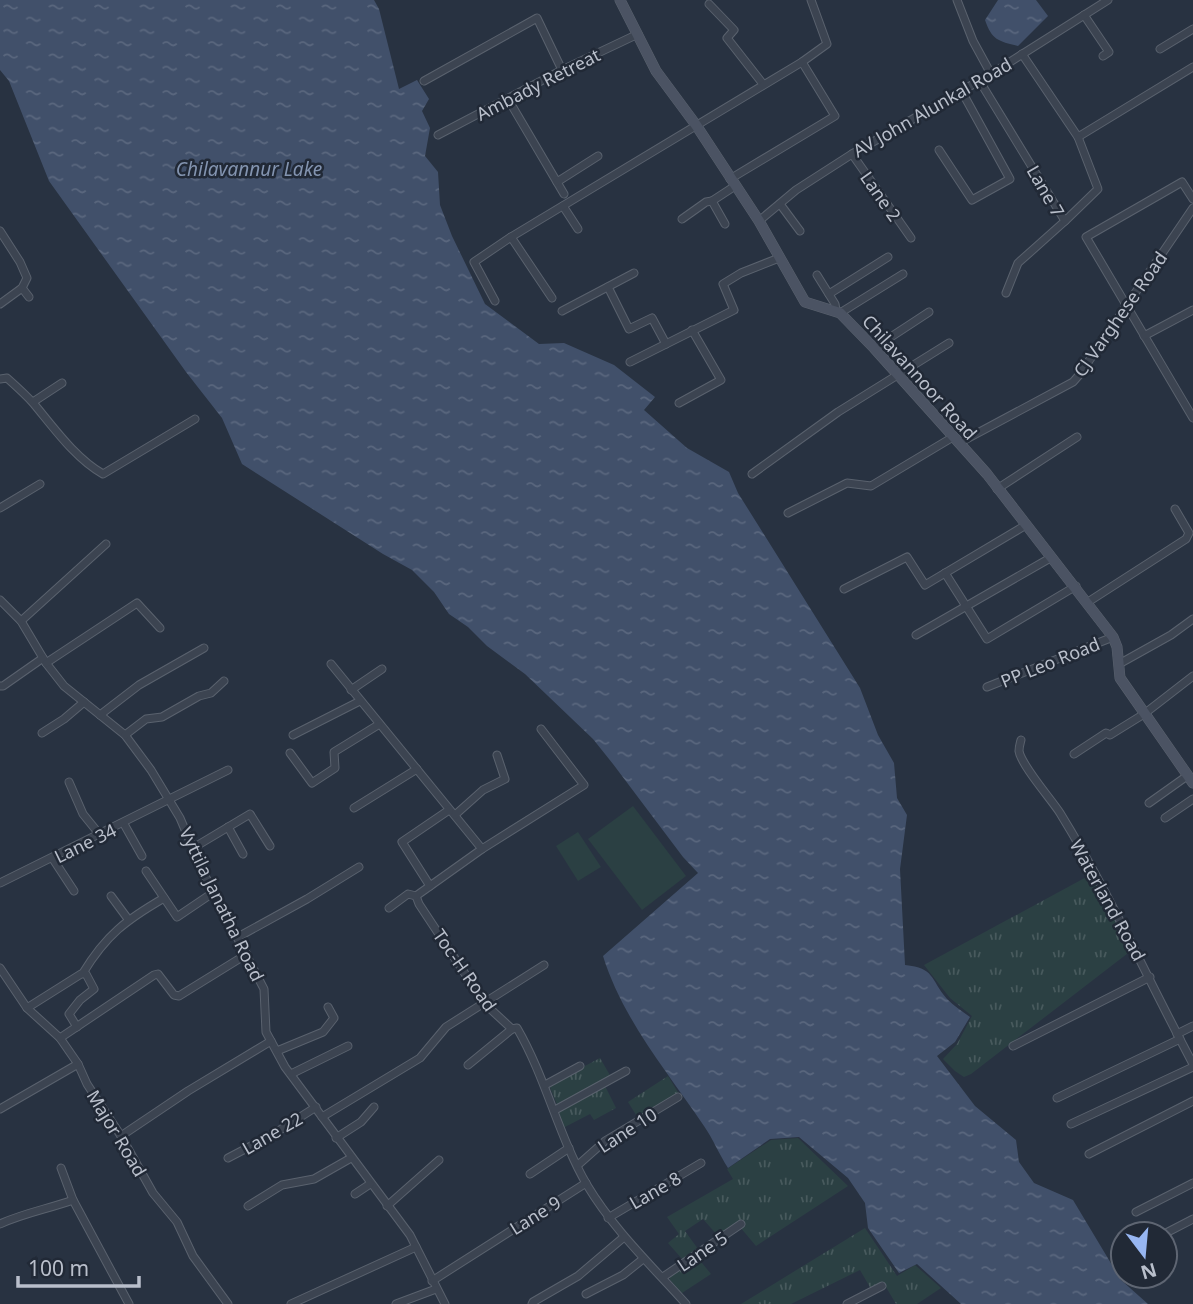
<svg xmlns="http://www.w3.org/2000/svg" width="1193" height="1304" font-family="'Noto Sans',sans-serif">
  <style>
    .grass { fill: url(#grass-tufts) }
    .green { fill: #2b4043 }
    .water { fill: url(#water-ripples) }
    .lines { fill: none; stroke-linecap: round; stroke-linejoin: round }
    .street-casing { stroke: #5a626e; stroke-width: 9 }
    .secondary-casing { stroke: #5a626e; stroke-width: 11 }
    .street { stroke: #3c4451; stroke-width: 7 }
    .secondary { stroke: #4b5363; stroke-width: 10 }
    .labels { text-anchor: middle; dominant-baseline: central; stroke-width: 5; stroke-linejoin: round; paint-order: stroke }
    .street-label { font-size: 18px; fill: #b9bfcb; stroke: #212936 }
    .water-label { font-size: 19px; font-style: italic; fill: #8394b0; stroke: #212936 }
  </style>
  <defs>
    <pattern id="grass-tufts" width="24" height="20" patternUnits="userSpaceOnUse" patternTransform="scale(1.75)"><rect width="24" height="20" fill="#2b4043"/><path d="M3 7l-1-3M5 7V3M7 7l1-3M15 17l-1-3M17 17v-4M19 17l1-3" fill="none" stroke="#485a5d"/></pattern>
    <pattern id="water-ripples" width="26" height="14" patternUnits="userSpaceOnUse" patternTransform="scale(1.75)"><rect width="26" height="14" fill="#41506a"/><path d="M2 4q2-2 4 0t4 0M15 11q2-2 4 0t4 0" fill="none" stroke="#5a677e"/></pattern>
  </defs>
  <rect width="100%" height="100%" fill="#283241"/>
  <!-- grass -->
  <g class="grass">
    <polygon points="1092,874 1132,950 971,1074 964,1077 955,1071 943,1059 957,1044 972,1016 950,998 924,965"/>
    <polygon points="600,1058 611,1077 558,1107 549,1085"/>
    <polygon points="668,1076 679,1094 638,1118 628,1102"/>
    <polygon points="605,1086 616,1108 594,1120 590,1114 563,1128 559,1112"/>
    <polygon points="798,1138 848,1186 756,1246 740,1227 718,1236 703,1219 685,1231 698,1249 683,1260 668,1243 679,1234 667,1217 733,1179 727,1169 771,1140"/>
    <polygon points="865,1228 897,1276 915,1265 941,1288 917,1304 896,1304 883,1282 871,1289 860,1270 791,1304 741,1304"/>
    <polygon points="697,1257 711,1274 682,1293 670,1280 670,1277"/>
  </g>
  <!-- green -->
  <g class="green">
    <polygon points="633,806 686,876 642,910 588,839"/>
    <polygon points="578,832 601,867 578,881 556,846"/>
  </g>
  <!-- water -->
  <g class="water">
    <path d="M0,0H374L379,9L399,89L417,80L429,99L422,111L430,128L425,156L438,172L440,205L452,236L485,304L539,344L564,343L614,365L655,397L644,410L687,448L729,472L738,493L860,688L878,735L894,763L897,798L907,815L900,869L905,965C935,968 930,979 947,999C954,1006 962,1011 970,1017L955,1042L937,1056L975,1106L1016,1140L1019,1162L1034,1183L1073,1200L1121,1280L1148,1304H961L917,1264L899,1273L868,1228L865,1203L848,1178L799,1137L770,1139L728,1168C719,1154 713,1139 704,1126C667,1071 623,1020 603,956L698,873L683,857L613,764L593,739L525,674L487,646L468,627L449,614L434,592L412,570L383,554L242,464L222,418L186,372L49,181L9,81L0,70Z"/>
    <path d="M998,0H1036L1048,16L1018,46C998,41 992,40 985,20Z"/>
  </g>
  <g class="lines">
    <defs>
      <g id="street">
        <polyline points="957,0 973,41 991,74"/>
        <polyline points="709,4 734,30 727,38 763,84"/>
        <polyline points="1084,15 1109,52 1103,56"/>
        <polyline points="1160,49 1193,29"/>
        <polyline points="1022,54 1078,137 1193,67"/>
        <polyline points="979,80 1065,221 1018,263 1006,293"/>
        <polyline points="424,81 537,18 562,70"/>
        <polyline points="508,99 564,194"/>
        <polyline points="438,135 562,70 638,34"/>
        <polyline points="939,150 972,200 1010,179 961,90"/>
        <polyline points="852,154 911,238"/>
        <polyline points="730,179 835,116 802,62"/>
        <polyline points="557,182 598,156"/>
        <polyline points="1193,199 1182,182 1086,237 1193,418"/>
        <polyline points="780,204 800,231"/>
        <polyline points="563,206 578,229"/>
        <polyline points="682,219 706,202 712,201"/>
        <polyline points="759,221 796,190 852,154 991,74 1108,0"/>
        <polyline points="1065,221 1098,189 1078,137"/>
        <polyline points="725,224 712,201 735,186"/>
        <polyline points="0,231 20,262 27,278 22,288 0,304"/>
        <polyline points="511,237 552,298"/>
        <polyline points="817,275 835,304 836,310"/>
        <polyline points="608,287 629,329 652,318 666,344"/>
        <polyline points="22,288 29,297"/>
        <polyline points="829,294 888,257"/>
        <polyline points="495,301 474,262 511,237 802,62 827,44 811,0"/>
        <polyline points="562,311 634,273"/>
        <polyline points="840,313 903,274"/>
        <polyline points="1144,336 1193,310"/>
        <polyline points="874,348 929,312"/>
        <polyline points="630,362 734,310 723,284 741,273 779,258"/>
        <path d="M0,379L7,378C16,386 26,395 34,404C54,428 76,459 103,474L195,419"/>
        <polyline points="33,402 62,383"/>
        <polyline points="679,403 721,380 692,330"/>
        <polyline points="959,443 1073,382 1080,374 1193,208"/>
        <polyline points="752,474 838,412 949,343"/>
        <polyline points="997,489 1077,437"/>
        <polyline points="0,508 40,484"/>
        <polyline points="788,513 847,483 871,486 953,437"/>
        <polyline points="945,573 987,639 1076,586"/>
        <polyline points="844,589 907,557 925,585 1026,525"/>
        <polyline points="0,600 21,621 46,663 64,686 125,735 151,770 180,818 203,872 264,989 266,1032 285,1067 410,1235 445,1304"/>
        <polyline points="1088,602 1186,539 1189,533 1175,509"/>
        <polyline points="21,621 106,544"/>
        <polyline points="916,635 1052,557"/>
        <polyline points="46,663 137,603 160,628"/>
        <path d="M331,664L482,849L416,896L419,904L485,1004L512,1029L517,1028C546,1078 558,1135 587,1185C614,1230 651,1265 686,1304"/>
        <polyline points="1119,664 1171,635 1193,619"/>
        <polyline points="0,686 3,686 43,658"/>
        <polyline points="987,687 1113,637"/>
        <polyline points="351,690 382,669"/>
        <polyline points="100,715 139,685 204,648"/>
        <polyline points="42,733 64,719 84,702"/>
        <polyline points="125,735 146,719 162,717 199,696 211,693 224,681"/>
        <polyline points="293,735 360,701"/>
        <path d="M1021,740C1020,744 1019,747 1019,751C1021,765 1051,799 1060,813C1110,894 1148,980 1193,1064"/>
        <polyline points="290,753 312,783 335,768 334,752 378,725"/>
        <polyline points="1074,754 1106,733 1110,735 1144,714 1193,676"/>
        <polyline points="69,782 83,814 100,835"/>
        <polyline points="1149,803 1187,776"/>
        <polyline points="354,808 417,769"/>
        <polyline points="455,815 483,790 505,779 497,755"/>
        <polyline points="1165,818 1193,799"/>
        <polyline points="124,824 142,856"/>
        <polyline points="228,827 243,854"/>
        <polyline points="193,848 250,814 270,846"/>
        <polyline points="482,849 584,785 541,729"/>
        <polyline points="53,859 74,891"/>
        <polyline points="146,871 177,917 214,892"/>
        <polyline points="0,883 228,770"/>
        <polyline points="430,886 402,842 449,810"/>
        <polyline points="111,896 128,919"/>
        <polyline points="389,908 408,894 416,896"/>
        <polyline points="238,937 307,899 359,867"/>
        <polyline points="0,968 27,1008 60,1038 78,1064 87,1084 121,1136 153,1193 177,1222 193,1256 228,1304"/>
        <path d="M83,973C106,935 126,920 164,898"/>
        <polyline points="27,1008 81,974 86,974 94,989 80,1000 69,1014 77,1027"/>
        <polyline points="1177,1034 1193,1026"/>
        <polyline points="60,1038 154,975 158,974 174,995 179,996 247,954"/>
        <polyline points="1013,1046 1150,977"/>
        <polyline points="277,1051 323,1032 334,1018 328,1007"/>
        <polyline points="468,1065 512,1029"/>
        <polyline points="291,1074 348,1046"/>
        <polyline points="545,1085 580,1066"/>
        <polyline points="1057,1098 1180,1039"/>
        <polyline points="0,1109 78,1064"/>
        <polyline points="555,1110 626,1071"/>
        <polyline points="322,1117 420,1058 446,1027 544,965"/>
        <polyline points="1071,1124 1193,1067"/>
        <polyline points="121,1136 188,1091 271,1041"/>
        <polyline points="336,1138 361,1122 374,1107"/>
        <polyline points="1089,1154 1193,1101"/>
        <polyline points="228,1158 272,1135 316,1107"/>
        <polyline points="578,1165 605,1141 678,1097"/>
        <polyline points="61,1168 73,1200 129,1304"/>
        <polyline points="530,1174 569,1148"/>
        <polyline points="355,1194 370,1184"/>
        <polyline points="248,1206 282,1185 314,1179 351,1158"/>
        <polyline points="387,1206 439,1160"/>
        <polyline points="1136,1212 1193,1183"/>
        <polyline points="608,1218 701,1163"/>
        <path d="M0,1224C24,1213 48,1209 73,1200"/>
        <polyline points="1164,1234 1193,1219"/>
        <polyline points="663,1277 741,1224"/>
        <polyline points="432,1281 586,1183"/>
        <polyline points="586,1294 623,1275 643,1259"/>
        <polyline points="291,1304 416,1247"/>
        <polyline points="396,1304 436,1289"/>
        <polyline points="532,1304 533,1302 578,1276 624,1237"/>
        <polyline points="847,1304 882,1286"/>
      </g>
      <polyline id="secondary" points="620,0 656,71 696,125 759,221 805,302 840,313 874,348 987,474 1113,637 1117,647 1120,678 1193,783"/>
    </defs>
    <!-- street casing -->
    <use href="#street" class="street-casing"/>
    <!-- secondary casing -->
    <use href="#secondary" class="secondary-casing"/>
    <!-- street -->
    <use href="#street" class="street"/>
    <!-- secondary -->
    <use href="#secondary" class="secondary"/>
  </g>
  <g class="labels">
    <!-- street labels -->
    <g class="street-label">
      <text transform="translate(538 84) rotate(-27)">Ambady Retreat</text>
      <text transform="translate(932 107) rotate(-30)">AV John Alunkal Road</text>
      <text transform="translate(1046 191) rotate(60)">Lane 7</text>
      <text transform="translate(881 196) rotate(55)">Lane 2</text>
      <text transform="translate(1120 314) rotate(-55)">CJ Varghese Road</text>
      <text transform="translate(920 377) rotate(48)">Chilavannoor Road</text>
      <text transform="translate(1050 662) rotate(-22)">PP Leo Road</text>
      <text transform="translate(85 843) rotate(-26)">Lane 34</text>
      <text transform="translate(1108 900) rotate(61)">Waterland Road</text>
      <text transform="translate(222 904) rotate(64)">Vyttila Janatha Road</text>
      <text transform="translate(465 970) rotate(55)">Toc-H Road</text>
      <text transform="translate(627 1130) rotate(-33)">Lane 10</text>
      <text transform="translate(117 1133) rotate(59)">Major Road</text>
      <text transform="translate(272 1133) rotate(-30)">Lane 22</text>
      <text transform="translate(655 1190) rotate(-30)">Lane 8</text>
      <text transform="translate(535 1215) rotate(-32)">Lane 9</text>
      <text transform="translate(702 1251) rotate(-34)">Lane 5</text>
    </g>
    <!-- water labels -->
    <g class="water-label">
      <text x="249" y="169">Chilavannur Lake</text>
    </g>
  </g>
  <!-- north arrow -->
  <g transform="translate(1144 1255) rotate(164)"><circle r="33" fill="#212936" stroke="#5e6572" stroke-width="2"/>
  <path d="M0-5L12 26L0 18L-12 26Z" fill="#97b6f2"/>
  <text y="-10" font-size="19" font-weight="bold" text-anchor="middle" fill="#b9bfcb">N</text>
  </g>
  <!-- scale -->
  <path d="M18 1276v10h121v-10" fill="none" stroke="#b9bfcb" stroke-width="3.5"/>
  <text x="28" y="1276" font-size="21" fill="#b9bfcb" stroke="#212936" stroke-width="5" paint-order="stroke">100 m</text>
</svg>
